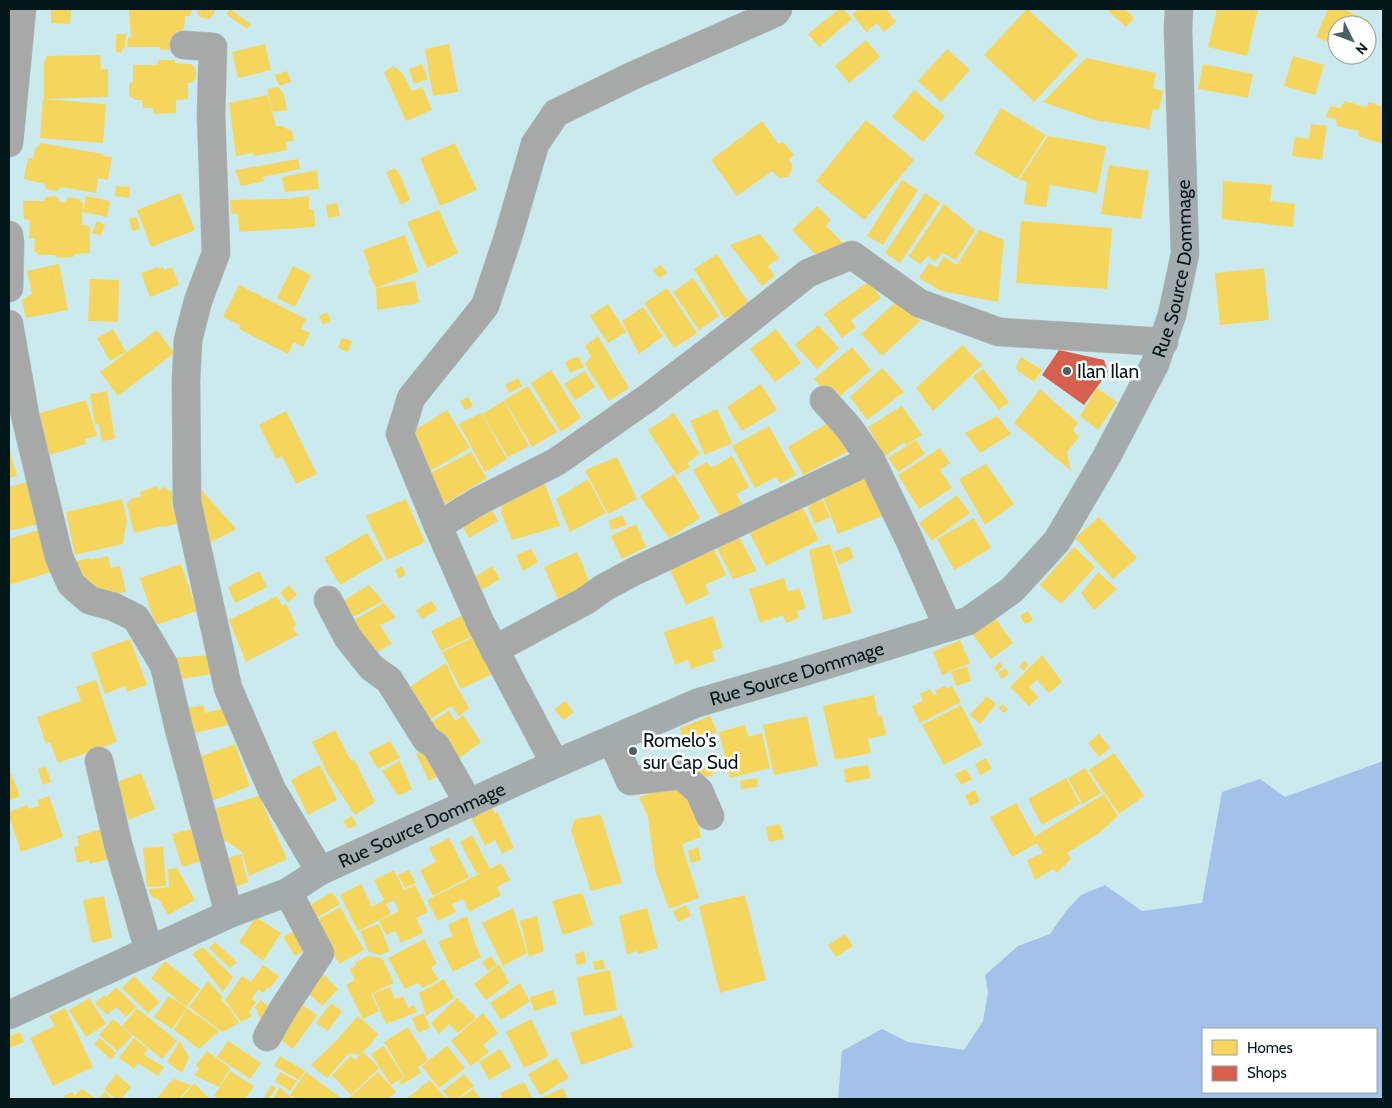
<svg xmlns="http://www.w3.org/2000/svg" width="1392" height="1108" font-family="Cabin,sans-serif">
  <style>
    .water { fill: #a4c2e9; fill-rule: evenodd }
    .homes { fill: #f6d55c }
    .shops { fill: #d6604d }
    .lines { fill: none; stroke-linecap: round; stroke-linejoin: round }
    .minor-casing { stroke: #adc6c9; stroke-width: 29 }
    .major-casing { stroke: #adc6c9; stroke-width: 29 }
    .minor { stroke: #a7a9a9; stroke-width: 28 }
    .major { stroke: #a3abac; stroke-width: 28 }
    .poi-dot { fill: #486163; stroke: #fff; stroke-width: 2 }
    .labels { text-anchor: middle; dominant-baseline: central; stroke-width: 5; stroke-linejoin: round; paint-order: stroke }
    .street-label { font-size: 19px; fill: #021719; stroke: #fff }
    .poi-label { font-size: 19px; fill: #021719; stroke: #fff; text-anchor: start }
  </style>
  <rect width="100%" height="100%" fill="#caeaed"/>
  <!-- water -->
  <path class="water" d="M1383,761V1099H838L842,1051L882,1029L908,1042L964,1050L983,1021L988,992L985,975L1018,946L1050,934L1066,911L1081,895L1105,885L1142,911L1202,903L1222,792L1260,779L1285,797ZM1203,1029H1376V1092H1203Z"/>
  <!-- homes -->
  <g class="homes">
    <polygon points="51,9 71,9 70,24 51,23"/>
    <polygon points="129,9 192,9 190,16 185,16 184,28 178,34 175,34 175,50 161,50 159,47 127,47 128,38 131,37"/>
    <polygon points="198,9 215,9 214,14 209,19 201,18 197,13"/>
    <polygon points="230,9 251,24 247,29 226,14"/>
    <polygon points="839,9 843,9 852,19 819,47 808,34"/>
    <polygon points="859,9 886,9 896,22 884,32 877,23 866,32 852,14"/>
    <polygon points="1027,9 1078,55 1034,102 984,55"/>
    <polygon points="1106,9 1125,9 1134,18 1126,27"/>
    <polygon points="1217,9 1258,9 1247,56 1208,47"/>
    <polygon points="1328,9 1343,9 1370,21 1368,25 1337,25 1337,46 1316,37"/>
    <polygon points="116,34 126,34 125,48 122,49 121,53 116,52"/>
    <polygon points="866,40 880,57 849,83 835,66"/>
    <polygon points="265,44 271,70 238,78 232,52"/>
    <polygon points="449,44 458,92 433,96 425,49"/>
    <polygon points="947,49 970,70 941,102 918,81"/>
    <polygon points="100,55 101,69 108,69 108,97 44,99 44,63 47,56"/>
    <polygon points="1293,56 1324,65 1315,95 1284,86"/>
    <polygon points="1086,58 1156,73 1153,88 1163,91 1159,110 1153,109 1149,129 1095,120 1043,102"/>
    <polygon points="159,60 175,60 175,63 191,64 196,69 196,78 191,83 188,83 188,99 176,100 176,113 153,114 153,108 143,108 142,100 136,100 129,96 129,84 133,81 133,65 157,65"/>
    <polygon points="422,64 428,79 414,84 409,69"/>
    <polygon points="1203,64 1253,74 1248,98 1198,89"/>
    <polygon points="394,66 402,73 412,91 422,87 432,110 406,121 384,72"/>
    <polygon points="287,71 291,82 279,86 275,75"/>
    <polygon points="278,87 284,94 287,110 273,112 267,89"/>
    <polygon points="914,90 945,116 923,142 892,117"/>
    <polygon points="268,95 276,126 281,126 292,131 294,141 286,142 287,150 255,156 252,153 236,156 229,103"/>
    <polygon points="43,99 106,104 103,143 40,138"/>
    <polygon points="1345,101 1366,107 1369,102 1383,107 1383,144 1358,136 1359,131 1337,126 1336,119 1326,117 1330,106 1340,108"/>
    <polygon points="1001,108 1046,135 1018,179 974,154"/>
    <polygon points="866,120 914,160 864,220 816,181"/>
    <polygon points="762,121 778,144 783,142 794,155 789,159 792,165 791,172 788,177 779,178 772,171 737,196 711,160"/>
    <polygon points="1311,124 1327,126 1322,160 1292,156 1295,137 1309,139"/>
    <polygon points="1048,136 1106,146 1097,193 1050,185 1046,207 1024,204 1027,181 1019,180"/>
    <polygon points="41,143 103,154 103,156 112,157 108,180 98,178 96,193 61,187 57,191 46,189 45,184 24,179 28,158 33,159 35,149"/>
    <polygon points="455,143 477,190 440,206 420,158"/>
    <polygon points="298,159 300,169 263,177 264,181 241,186 235,170"/>
    <polygon points="1109,165 1149,171 1141,219 1101,214"/>
    <polygon points="395,168 401,177 410,200 401,205 386,172"/>
    <polygon points="317,170 319,189 285,192 282,177"/>
    <polygon points="902,180 918,190 883,245 867,236"/>
    <polygon points="1223,181 1272,185 1270,201 1295,204 1293,227 1222,219"/>
    <polygon points="116,186 130,187 129,198 115,196"/>
    <polygon points="180,193 195,230 151,247 137,210"/>
    <polygon points="925,193 940,203 900,263 885,253"/>
    <polygon points="56,196 60,202 66,202 68,197 80,199 83,203 82,225 90,226 90,253 75,254 73,257 58,258 54,255 40,255 34,251 35,238 29,239 30,220 24,219 23,201 43,201 46,197"/>
    <polygon points="86,196 110,201 107,217 83,212"/>
    <polygon points="309,196 309,209 314,210 315,227 239,232 238,214 231,214 230,200 284,199"/>
    <polygon points="337,203 340,216 328,218 326,205"/>
    <polygon points="944,204 975,230 956,260 942,253 935,262 928,256 920,264 909,256"/>
    <polygon points="817,206 831,220 826,226 844,244 824,263 792,230"/>
    <polygon points="439,210 458,253 427,268 407,222"/>
    <polygon points="137,217 140,229 132,231 129,219"/>
    <polygon points="97,221 105,225 101,236 92,233"/>
    <polygon points="1021,221 1112,228 1107,289 1016,283"/>
    <polygon points="979,230 1004,240 998,302 941,291 919,278 929,263 937,268 944,257 957,265"/>
    <polygon points="760,234 779,258 768,266 775,276 762,286 730,245"/>
    <polygon points="405,235 418,272 376,288 368,272 370,269 363,250"/>
    <polygon points="717,254 749,304 725,319 694,269"/>
    <polygon points="59,264 68,310 26,318 22,300 32,294 27,271"/>
    <polygon points="661,265 667,273 659,278 653,270"/>
    <polygon points="293,266 311,275 295,307 277,298"/>
    <polygon points="158,267 159,269 163,267 164,270 172,267 179,285 150,297 141,273"/>
    <polygon points="1264,268 1269,320 1220,325 1215,273"/>
    <polygon points="693,278 719,316 699,330 673,292"/>
    <polygon points="90,279 119,280 118,322 88,321"/>
    <polygon points="415,281 419,303 377,310 376,288"/>
    <polygon points="869,281 881,298 851,320 856,327 842,338 824,314"/>
    <polygon points="239,285 306,319 301,329 310,333 303,347 294,342 288,354 239,329 241,326 223,317"/>
    <polygon points="667,288 697,333 674,348 644,303"/>
    <polygon points="899,299 920,321 882,356 861,334"/>
    <polygon points="608,304 626,332 608,343 590,316"/>
    <polygon points="643,307 663,336 639,354 622,321"/>
    <polygon points="327,312 331,321 323,325 319,316"/>
    <polygon points="818,325 839,348 817,369 795,345"/>
    <polygon points="113,329 126,352 110,361 97,338"/>
    <polygon points="776,329 801,363 775,382 750,349"/>
    <polygon points="157,330 174,353 118,396 100,372"/>
    <polygon points="598,336 629,388 609,401 585,364 591,357 585,346"/>
    <polygon points="342,338 352,341 348,352 338,348"/>
    <polygon points="962,345 982,365 933,411 916,388"/>
    <polygon points="852,347 871,370 834,401 814,379"/>
    <polygon points="578,356 584,367 570,373 565,362"/>
    <polygon points="1021,357 1042,370 1034,382 1018,371 1016,367"/>
    <polygon points="882,368 904,392 867,420 850,397"/>
    <polygon points="983,369 1009,402 999,410 973,377"/>
    <polygon points="551,370 581,418 561,432 531,383"/>
    <polygon points="585,371 595,387 575,400 564,384"/>
    <polygon points="518,378 522,386 509,393 505,385"/>
    <polygon points="761,384 777,410 742,431 727,407"/>
    <polygon points="528,386 557,432 532,447 504,400"/>
    <polygon points="1097,388 1117,402 1098,430 1080,416"/>
    <polygon points="1040,389 1078,423 1073,430 1079,437 1067,452 1071,471 1014,423"/>
    <polygon points="107,391 115,439 102,441 99,424 95,425 90,394"/>
    <polygon points="468,397 473,406 465,410 460,401"/>
    <polygon points="86,400 97,436 85,439 86,444 49,455 37,414"/>
    <polygon points="504,401 529,446 508,457 482,414"/>
    <polygon points="902,406 922,435 906,445 904,442 885,456 868,427"/>
    <polygon points="717,409 732,443 705,455 690,421"/>
    <polygon points="447,410 470,448 428,472 409,434"/>
    <polygon points="286,411 317,474 296,484 282,456 276,459 259,425"/>
    <polygon points="481,413 507,459 485,472 459,424"/>
    <polygon points="674,413 700,454 687,463 690,467 677,475 648,430"/>
    <polygon points="997,416 1011,434 980,453 965,433"/>
    <polygon points="831,421 849,451 803,475 788,447"/>
    <polygon points="769,426 796,475 780,484 776,477 755,488 732,446"/>
    <polygon points="916,440 925,454 898,472 888,458"/>
    <polygon points="9,448 17,476 9,478"/>
    <polygon points="940,448 950,463 940,470 952,488 919,509 898,475"/>
    <polygon points="471,452 487,478 445,504 427,475"/>
    <polygon points="732,456 749,487 736,494 742,504 720,517 693,470 707,462 711,468"/>
    <polygon points="617,457 637,499 608,514 585,470"/>
    <polygon points="986,464 1014,504 985,525 959,479"/>
    <polygon points="674,474 700,518 669,538 640,496"/>
    <polygon points="542,476 560,526 512,540 501,512 503,501"/>
    <polygon points="866,476 882,516 838,534 822,494"/>
    <polygon points="588,479 606,513 570,532 556,499"/>
    <polygon points="28,482 38,524 9,531 9,487"/>
    <polygon points="197,485 236,529 208,544"/>
    <polygon points="157,486 158,490 164,487 172,492 173,501 171,502 174,510 176,510 179,523 164,527 162,526 134,533 127,504 131,499 141,496 140,492"/>
    <polygon points="820,494 830,517 815,524 805,501"/>
    <polygon points="957,495 970,513 932,541 919,523"/>
    <polygon points="122,499 127,520 123,544 75,555 66,512"/>
    <polygon points="406,499 425,542 387,560 366,516"/>
    <polygon points="800,503 819,540 766,566 748,529"/>
    <polygon points="488,504 498,521 469,538 459,520"/>
    <polygon points="622,515 627,525 612,530 608,521"/>
    <polygon points="1099,517 1137,558 1113,579 1075,538"/>
    <polygon points="974,518 991,548 954,570 937,539"/>
    <polygon points="636,524 646,547 622,559 611,536"/>
    <polygon points="38,530 51,572 9,585 9,539"/>
    <polygon points="367,533 383,560 340,585 324,558"/>
    <polygon points="737,533 757,571 733,579 714,542"/>
    <polygon points="711,543 726,575 705,585 709,594 686,605 667,563"/>
    <polygon points="830,544 852,613 823,620 809,550"/>
    <polygon points="849,546 854,558 839,565 834,552"/>
    <polygon points="1074,547 1095,567 1061,604 1040,585"/>
    <polygon points="531,549 538,562 523,571 516,555"/>
    <polygon points="577,552 584,568 591,589 560,604 544,567"/>
    <polygon points="108,556 111,568 120,566 126,592 114,594 92,590 84,584 76,561 89,558 89,560"/>
    <polygon points="181,564 197,611 156,625 140,578"/>
    <polygon points="402,566 406,575 399,578 395,570"/>
    <polygon points="492,566 500,579 482,590 475,577"/>
    <polygon points="259,571 267,587 235,603 228,587"/>
    <polygon points="1098,572 1117,589 1094,610 1081,593"/>
    <polygon points="784,578 788,592 799,588 806,608 797,611 799,618 786,623 783,615 760,623 749,589"/>
    <polygon points="289,585 297,595 288,602 280,593"/>
    <polygon points="369,585 383,601 349,619 338,604"/>
    <polygon points="277,596 282,606 286,604 296,624 293,629 298,635 246,662 229,620"/>
    <polygon points="432,601 437,610 422,619 416,610"/>
    <polygon points="384,603 396,618 380,625 392,644 369,656 357,637 376,627 360,635 351,622"/>
    <polygon points="1028,611 1033,620 1025,624 1020,616"/>
    <polygon points="463,615 473,636 441,651 431,631"/>
    <polygon points="713,616 723,648 712,651 715,661 691,669 688,660 675,665 664,632"/>
    <polygon points="994,617 1013,643 991,659 972,634"/>
    <polygon points="474,637 492,674 461,689 442,652"/>
    <polygon points="130,639 147,685 127,692 125,686 105,694 91,653"/>
    <polygon points="960,640 970,663 942,675 933,652"/>
    <polygon points="210,655 212,674 174,680 173,658"/>
    <polygon points="1042,655 1062,682 1049,693 1037,680 1029,687 1039,697 1029,706 1010,687"/>
    <polygon points="1024,661 1029,665 1024,671 1019,667"/>
    <polygon points="1000,662 1003,666 997,672 994,667"/>
    <polygon points="446,663 456,685 469,708 459,716 451,706 422,724 403,691"/>
    <polygon points="967,666 971,681 956,686 951,672"/>
    <polygon points="1005,668 1009,674 1002,679 998,673"/>
    <polygon points="96,680 117,742 58,763 50,742 46,744 37,717 81,701 76,687"/>
    <polygon points="945,686 947,689 952,686 961,702 920,723 912,706 923,701 920,694 930,689 933,695 937,694 935,690"/>
    <polygon points="874,695 878,717 882,716 886,735 868,739 871,753 835,760 823,706"/>
    <polygon points="987,696 996,704 980,724 970,715"/>
    <polygon points="565,701 574,712 564,720 554,710"/>
    <polygon points="1003,704 1008,709 1004,713 999,708"/>
    <polygon points="204,705 205,713 225,708 228,725 194,733 188,708"/>
    <polygon points="961,705 982,745 944,765 922,725"/>
    <polygon points="449,711 455,721 463,715 481,742 455,761 431,722"/>
    <polygon points="710,716 717,732 686,744 680,728"/>
    <polygon points="807,716 818,766 774,775 763,725"/>
    <polygon points="745,725 748,737 762,733 770,768 730,778 719,732"/>
    <polygon points="335,730 351,761 354,759 375,802 355,815 328,774 312,742"/>
    <polygon points="1099,734 1110,748 1099,757 1088,743"/>
    <polygon points="656,736 659,745 648,748 645,739"/>
    <polygon points="390,741 400,758 378,769 368,752"/>
    <polygon points="235,744 250,786 212,801 196,758"/>
    <polygon points="430,747 442,774 429,781 416,754"/>
    <polygon points="1114,753 1144,796 1119,814 1089,770"/>
    <polygon points="986,758 992,769 980,775 975,764"/>
    <polygon points="400,761 412,789 398,796 382,771"/>
    <polygon points="712,764 713,775 704,778 699,782 696,769"/>
    <polygon points="320,765 337,800 308,815 291,780"/>
    <polygon points="868,765 871,778 846,783 844,769"/>
    <polygon points="46,767 51,782 43,785 38,769"/>
    <polygon points="1085,768 1101,793 1082,804 1068,778"/>
    <polygon points="966,769 972,779 961,785 955,774"/>
    <polygon points="141,773 155,809 129,820 114,783"/>
    <polygon points="9,774 11,774 20,796 9,801"/>
    <polygon points="757,778 758,787 741,789 740,781"/>
    <polygon points="1066,778 1080,804 1042,825 1028,799"/>
    <polygon points="677,789 693,800 701,837 682,844 686,859 699,898 669,909 655,870 648,817 639,797 655,792"/>
    <polygon points="975,790 980,801 970,806 965,795"/>
    <polygon points="1104,794 1118,816 1099,833 1067,853 1071,859 1057,873 1053,869 1035,880 1027,860 1043,853 1037,843 1012,857 990,817 1016,803 1035,837 1042,832"/>
    <polygon points="49,796 63,837 21,852 9,816 9,812 27,805 29,809 39,806 37,800"/>
    <polygon points="259,796 287,859 249,876 242,852 226,841 218,845 207,811"/>
    <polygon points="491,806 495,813 497,812 514,848 502,854 495,840 485,846 471,817"/>
    <polygon points="601,815 622,883 591,891 571,830 575,819"/>
    <polygon points="352,816 357,825 348,829 343,821"/>
    <polygon points="780,824 784,839 769,842 766,827"/>
    <polygon points="103,829 110,859 89,864 89,860 77,863 74,847 79,846 77,836"/>
    <polygon points="191,829 201,861 182,867 172,834"/>
    <polygon points="472,835 490,869 501,863 510,880 497,887 501,895 469,912 463,899 452,904 456,912 438,921 427,900 485,871 477,874 460,842"/>
    <polygon points="449,838 469,877 433,896 420,870 436,862 429,848"/>
    <polygon points="163,847 166,886 147,887 143,848"/>
    <polygon points="698,847 701,860 691,863 688,851"/>
    <polygon points="241,854 248,882 228,890 219,860"/>
    <polygon points="177,868 195,900 168,915 158,898 155,899 149,894 149,889 169,887 168,869"/>
    <polygon points="394,870 404,890 415,885 428,912 416,918 423,933 401,943 395,931 386,935 379,921 399,911 394,900 386,904 391,914 358,931 340,895 361,884 372,907 384,900 374,880"/>
    <polygon points="409,870 416,883 405,888 398,875"/>
    <polygon points="332,892 340,904 315,919 307,907"/>
    <polygon points="582,893 593,925 563,935 552,901"/>
    <polygon points="745,895 766,980 720,993 699,906"/>
    <polygon points="104,896 112,938 92,943 83,900"/>
    <polygon points="686,905 691,916 678,922 673,911"/>
    <polygon points="340,907 364,950 339,964 315,921"/>
    <polygon points="513,908 527,953 503,966 482,923"/>
    <polygon points="647,908 658,948 638,954 637,951 627,954 619,916"/>
    <polygon points="467,916 475,943 481,957 453,972 438,942 453,936 448,925"/>
    <polygon points="537,916 544,951 529,957 520,921"/>
    <polygon points="256,917 281,933 263,961 239,942"/>
    <polygon points="379,924 390,951 380,955 369,952 360,931"/>
    <polygon points="294,931 305,950 295,956 283,937"/>
    <polygon points="845,934 853,946 836,957 828,945"/>
    <polygon points="424,939 437,964 431,967 438,980 423,988 418,983 405,989 388,958"/>
    <polygon points="215,942 237,962 230,968 209,948"/>
    <polygon points="203,947 233,977 223,992 192,954"/>
    <polygon points="584,951 586,963 577,965 575,954"/>
    <polygon points="367,956 382,958 394,983 371,994 379,1011 363,1019 346,985 355,980 350,969 356,966 355,963"/>
    <polygon points="491,956 497,965 488,971 482,962"/>
    <polygon points="603,960 605,969 595,970 593,961"/>
    <polygon points="165,961 200,989 186,1007 151,978"/>
    <polygon points="499,964 509,983 486,1000 474,984"/>
    <polygon points="263,965 279,976 270,988 268,987 263,993 258,989 252,999 256,1002 249,1012 252,1016 241,1022 225,1000 242,976 251,982"/>
    <polygon points="610,970 617,1010 584,1016 577,977"/>
    <polygon points="322,973 338,989 322,1006 305,990"/>
    <polygon points="134,976 160,1002 148,1013 122,988"/>
    <polygon points="444,979 454,998 426,1016 419,993"/>
    <polygon points="208,981 223,998 221,1000 230,1009 239,1023 222,1032 189,1007"/>
    <polygon points="520,983 522,986 521,986 530,1001 501,1020 490,1003"/>
    <polygon points="116,987 136,1007 126,1017 116,1007 107,1015 95,1003 104,995 106,997"/>
    <polygon points="390,987 395,999 403,996 408,1008 414,1005 417,1012 386,1024 373,994"/>
    <polygon points="553,990 557,1004 534,1011 530,997"/>
    <polygon points="169,996 187,1008 172,1029 154,1017"/>
    <polygon points="89,998 106,1024 86,1037 69,1010"/>
    <polygon points="457,998 476,1018 458,1033 449,1024 439,1034 431,1023"/>
    <polygon points="261,1000 276,1013 262,1023 255,1007"/>
    <polygon points="298,1002 317,1015 293,1049 274,1035"/>
    <polygon points="331,1003 342,1011 328,1031 316,1023"/>
    <polygon points="65,1008 93,1067 53,1086 30,1038 55,1026 49,1016"/>
    <polygon points="137,1008 177,1041 162,1059 122,1026"/>
    <polygon points="187,1008 219,1031 199,1049 174,1030"/>
    <polygon points="424,1013 430,1028 418,1033 412,1018"/>
    <polygon points="483,1013 498,1033 483,1045 489,1052 471,1066 451,1041"/>
    <polygon points="622,1015 633,1047 581,1065 570,1033"/>
    <polygon points="358,1016 378,1034 371,1044 359,1055 349,1053 327,1078 311,1065 336,1041"/>
    <polygon points="113,1019 132,1036 118,1051 99,1035"/>
    <polygon points="531,1019 549,1056 524,1068 506,1032"/>
    <polygon points="408,1027 428,1060 418,1067 421,1073 401,1085 399,1081 405,1077 384,1042"/>
    <polygon points="20,1032 24,1042 9,1048 9,1037"/>
    <polygon points="100,1038 116,1053 111,1060 94,1044"/>
    <polygon points="134,1038 148,1049 144,1055 164,1067 158,1076 138,1063 134,1069 119,1058"/>
    <polygon points="180,1041 189,1057 182,1073 167,1062"/>
    <polygon points="228,1041 261,1063 250,1079 217,1057"/>
    <polygon points="384,1046 404,1077 391,1085 371,1054"/>
    <polygon points="447,1046 465,1068 439,1088 422,1066"/>
    <polygon points="500,1049 511,1067 489,1080 479,1062"/>
    <polygon points="207,1051 230,1068 219,1087 194,1075 199,1069 196,1065"/>
    <polygon points="363,1052 379,1068 351,1095 332,1075 351,1056 355,1060"/>
    <polygon points="280,1056 305,1071 299,1080 274,1066"/>
    <polygon points="556,1058 569,1078 540,1095 528,1074"/>
    <polygon points="230,1071 254,1086 245,1099 220,1099 214,1096"/>
    <polygon points="280,1072 297,1081 290,1091 275,1081"/>
    <polygon points="306,1072 341,1098 340,1099 295,1099 290,1095"/>
    <polygon points="378,1072 396,1092 388,1099 348,1099"/>
    <polygon points="116,1074 131,1087 121,1099 116,1099 104,1090"/>
    <polygon points="464,1074 474,1086 457,1099 450,1099 443,1091"/>
    <polygon points="173,1079 191,1085 179,1099 157,1098"/>
    <polygon points="430,1080 446,1099 406,1099"/>
    <polygon points="524,1082 533,1099 503,1099 500,1093"/>
    <polygon points="194,1083 210,1099 181,1099"/>
    <polygon points="272,1085 276,1088 269,1099 267,1099 264,1097"/>
    <polygon points="280,1087 285,1092 293,1099 273,1099"/>
    <polygon points="563,1088 568,1099 539,1099"/>
    <polygon points="82,1089 96,1099 66,1099 64,1096 73,1092 74,1096"/>
    <polygon points="473,1089 481,1099 459,1099"/>
    <polygon points="105,1092 113,1099 99,1099"/>
  </g>
  <!-- shops -->
  <polygon class="shops" points="1059,350 1104,360 1108,372 1084,405 1042,375"/>
  <g class="lines">
    <defs>
      <g id="minor">
        <polyline points="184,45 213,47 211,114 216,253 198,301 188,340 186,381 187,502 228,688 272,790 320,871"/>
        <polyline points="9,143 22,9"/>
        <polyline points="9,235 10,244 9,288"/>
        <polyline points="9,324 25,415 59,557 71,584 89,600 114,607 136,618 164,665 179,729 229,914"/>
        <polyline points="824,400 849,428 871,460 909,539 948,627"/>
        <polyline points="438,526 477,502 556,462 646,399 725,339 808,273 852,255 919,303 999,332 1164,342"/>
        <polyline points="328,600 348,638 372,668 389,680 426,739 436,746 469,804"/>
        <polyline points="494,650 585,601 605,587 633,572 871,460"/>
        <polyline points="612,740 630,781 681,775 699,791 710,816"/>
        <polyline points="99,761 118,844 149,951"/>
        <polyline points="555,764 480,622 438,526 400,434 411,398 485,306 508,237 535,144 556,113 632,76 775,13 778,9"/>
        <polyline points="267,1037 283,1009 320,953 288,892"/>
      </g>
      <g id="major">
        <path id="s1" d="M9,1015L229,914L288,892L320,871L555,764L697,703L803,672L968,621L1012,590L1057,541L1107,456L1155,364L1172,315L1185,254L1178,29L1179,9"/>
      </g>
    </defs>
    <!-- minor casing -->
    <use href="#minor" class="minor-casing"/>
    <!-- major casing -->
    <use href="#major" class="major-casing"/>
    <!-- minor -->
    <use href="#minor" class="minor"/>
    <!-- major -->
    <use href="#major" class="major"/>
  </g>
  <!-- markers -->
  <g class="poi-dot">
    <circle cx="1067" cy="371" r="5"/>
    <circle cx="633" cy="751" r="5"/>
  </g>
  <g class="labels">
    <!-- street labels -->
    <g class="street-label">
      <text stroke="none"><textPath href="#s1" startOffset="1460">Rue Source Dommage</textPath></text>
      <text stroke="none"><textPath href="#s1" startOffset="860">Rue Source Dommage</textPath></text>
      <text stroke="none"><textPath href="#s1" startOffset="455">Rue Source Dommage</textPath></text>
    </g>
    <!-- poi labels -->
    <g class="poi-label">
      <text x="1077" y="371">Ilan Ilan</text>
      <text x="643" y="740">Romelo's<tspan x="643" dy="22">sur Cap Sud</tspan></text>
    </g>
  </g>
  <!-- border -->
  <rect width="1392" height="1108" fill="none" stroke="#021719" stroke-width="20"/>
  <!-- legend -->
  <rect x="1202" y="1028" width="175" height="65" fill="#ffffff" stroke="#9aa2a3"/>
  <rect x="1212" y="1040" width="25" height="15" fill="#f6d55c" stroke="#9aa2a3"/>
  <text x="1247" y="1053" font-size="15" fill="#021719">Homes</text>
  <rect x="1212" y="1066" width="25" height="15" fill="#d6604d" stroke="#9aa2a3"/>
  <text x="1247" y="1078" font-size="15" fill="#021719">Shops</text>
  <!-- north arrow -->
  <g transform="translate(1352 40) rotate(132)"><circle r="24" fill="#ffffff" stroke="#9aa2a3"/>
  <path d="M0-4L9 19L0 12L-9 19Z" fill="#486163"/>
  <text y="-8" font-size="14" font-weight="bold" text-anchor="middle" fill="#021719">N</text>
  </g>
</svg>
